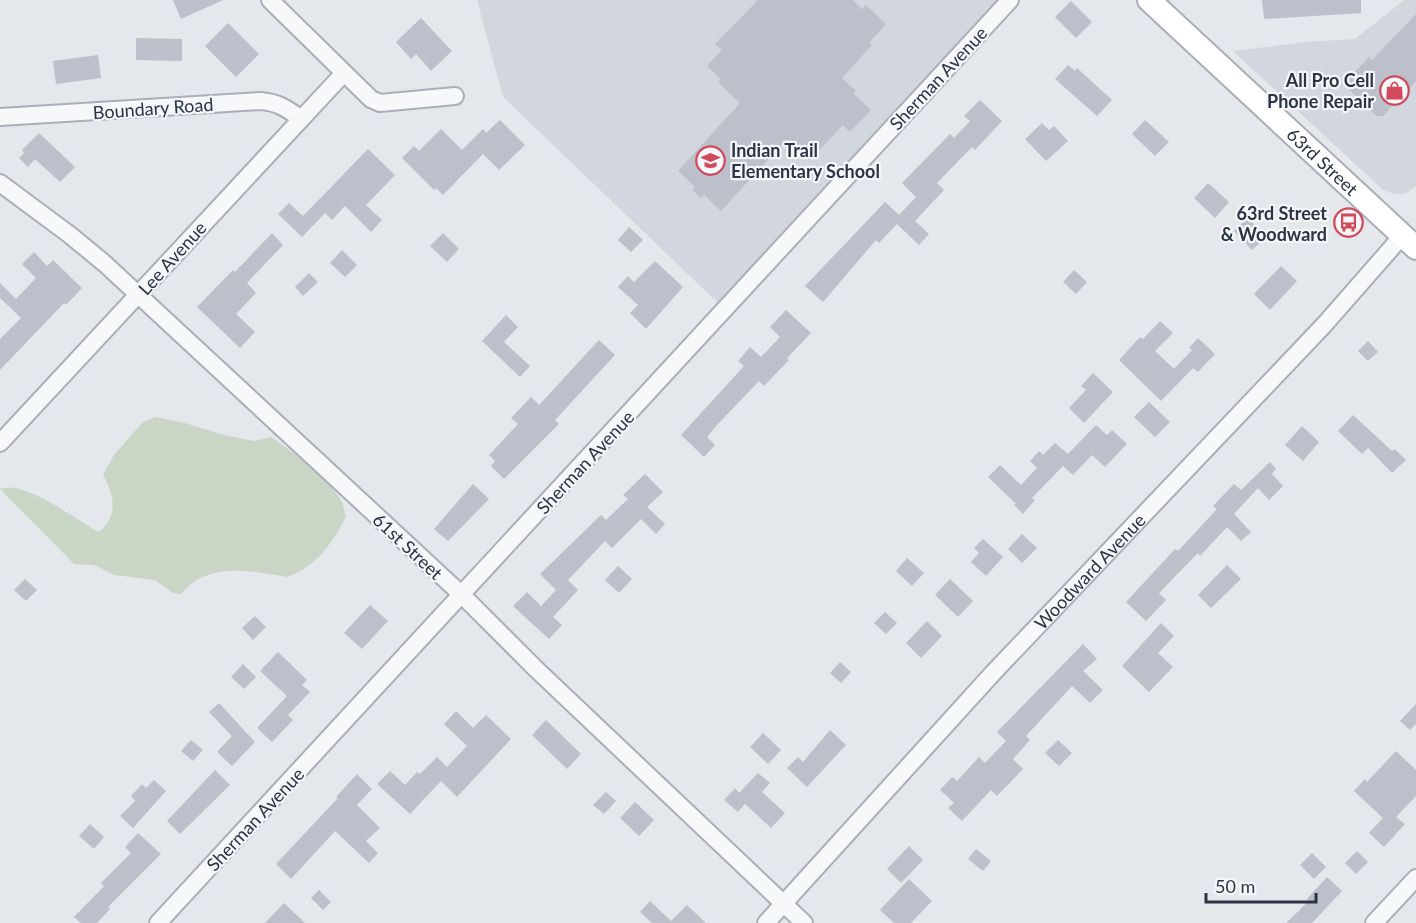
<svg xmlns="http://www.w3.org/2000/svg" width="1416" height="923" font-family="Lato,sans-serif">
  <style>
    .built { fill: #d2d6de }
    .green { fill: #c9d6c5 }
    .building { fill: #bbc0ca }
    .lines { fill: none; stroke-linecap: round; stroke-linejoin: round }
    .minor-casing { stroke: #a9aeb7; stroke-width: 20 }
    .secondary-casing { stroke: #a9aeb7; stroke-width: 26 }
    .minor { stroke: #f7f8fa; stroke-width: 16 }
    .secondary { stroke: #fff; stroke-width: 22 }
    .labels { text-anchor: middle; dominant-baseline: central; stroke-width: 4.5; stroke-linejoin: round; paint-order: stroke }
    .street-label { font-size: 18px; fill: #2b3445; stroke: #f4f6f9 }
    .poi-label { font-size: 18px; font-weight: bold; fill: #2b3445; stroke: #f4f6f9; text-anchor: end }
  </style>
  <rect width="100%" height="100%" fill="#e4e7ec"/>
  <!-- built -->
  <g class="built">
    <polygon points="477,0 999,0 719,304 503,97"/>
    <polygon points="1404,0 1416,0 1416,186 1405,194 1395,194 1383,190 1233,51 1305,42 1355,39"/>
  </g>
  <!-- green -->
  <path class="green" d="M155,417L185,423L224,435L254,441L271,437C292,451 330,480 342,502C344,506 344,512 346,516C334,542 315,568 287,577C258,572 222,564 195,581C190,584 185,590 181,594L173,593L155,580L115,575L94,565L74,564L0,489C25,479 75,520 99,532C119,515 114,495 103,475L114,455L142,423Z"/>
  <!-- building -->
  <g class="building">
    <polygon points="173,0 223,0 181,19"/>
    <polygon points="758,0 853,0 862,9 866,5 886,24 869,43 872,45 842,78 856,91 853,93 871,110 850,132 843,125 809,161 786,140 721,211 704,195 701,198 692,190 695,187 678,171 740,103 718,82 721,79 707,66 722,50 715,44"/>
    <polygon points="1262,0 1361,0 1361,13 1264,19"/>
    <polygon points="1071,1 1092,22 1076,38 1055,17"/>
    <polygon points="1416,14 1416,81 1383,116 1377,116 1343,84 1369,57 1372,60"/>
    <polygon points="421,18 452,51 431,71 416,54 411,59 396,42"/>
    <polygon points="228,23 259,54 236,77 205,46"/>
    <polygon points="136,38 182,39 182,61 136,60"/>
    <polygon points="98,55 101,78 56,84 53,61"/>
    <polygon points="1068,65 1075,71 1077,68 1112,100 1097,116 1055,79"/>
    <polygon points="980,100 1002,121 975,150 972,147 937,183 944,190 915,221 929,234 919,245 897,224 879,243 876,240 823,302 805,286 885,202 899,215 916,197 902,183 950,134 954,138 970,121 964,116"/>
    <polygon points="500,120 525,145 499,170 483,154 443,195 436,188 434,190 402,158 414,146 419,151 441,129 462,150 483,129 486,133"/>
    <polygon points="1145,120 1169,142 1155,156 1132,134"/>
    <polygon points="1042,123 1049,130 1054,126 1068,141 1046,161 1025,139"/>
    <polygon points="39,133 75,167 60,182 35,159 28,167 19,158 24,153 22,150"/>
    <polygon points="368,149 395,175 366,205 382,220 371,232 345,206 332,220 325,213 302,237 278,214 289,203 303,216"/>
    <polygon points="1208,183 1229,202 1215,218 1194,198"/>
    <polygon points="1248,218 1266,237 1252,250 1234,231"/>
    <polygon points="629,227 643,240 631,252 618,240"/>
    <polygon points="272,233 283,245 247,283 256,293 236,314 255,332 240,348 197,307 233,270 235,272"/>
    <polygon points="443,233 459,249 447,262 430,246"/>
    <polygon points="342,250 357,265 345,277 330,263"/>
    <polygon points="34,252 47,266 53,260 82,288 66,305 64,303 0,370 0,339 21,318 0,298 0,283 16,299 36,278 22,264"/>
    <polygon points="655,261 683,287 646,329 630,313 638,305 618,287 628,276 634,282"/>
    <polygon points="1281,266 1297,281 1270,310 1254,294"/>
    <polygon points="1074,270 1087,282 1076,294 1063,282"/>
    <polygon points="309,273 318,282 303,296 295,287"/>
    <polygon points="786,310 811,333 787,358 789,360 764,386 759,381 716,426 707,437 715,445 704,457 681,435 744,366 738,361 750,347 761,357 780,337 770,327"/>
    <polygon points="506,315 518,327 504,342 530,366 520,377 482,341"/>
    <polygon points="1160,321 1173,333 1155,351 1174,369 1192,350 1189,348 1198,338 1215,354 1198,372 1193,368 1161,401 1119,360 1140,337 1143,339"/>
    <polygon points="599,340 615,355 555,420 559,424 504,479 491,466 495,461 489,455 518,424 511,418 531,397 539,405"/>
    <polygon points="1368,341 1378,352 1368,361 1358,351"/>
    <polygon points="1093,373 1113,392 1084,423 1069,408 1086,390 1081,386"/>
    <polygon points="1149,402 1170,422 1155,437 1134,417"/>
    <polygon points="1353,415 1392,451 1395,449 1406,460 1392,473 1368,448 1362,454 1338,431"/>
    <polygon points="1096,425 1107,435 1112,430 1127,444 1105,467 1092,455 1073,475 1063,466 1032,498 1035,500 1023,514 1014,505 1016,504 988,477 1000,465 1021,485 1037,468 1030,461 1039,451 1043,455 1055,443 1068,454"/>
    <polygon points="1302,426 1319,442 1303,461 1285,445"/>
    <polygon points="1270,462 1276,469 1272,474 1283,486 1269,500 1258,488 1234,514 1251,532 1241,541 1227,527 1200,556 1198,553 1159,593 1166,600 1146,621 1126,602 1175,549 1178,551 1217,509 1213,506 1234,484 1241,490"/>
    <polygon points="645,474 663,492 647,507 665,524 656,534 641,519 612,548 605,541 568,580 578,590 553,617 562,625 549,639 513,606 527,592 541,606 556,590 540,574 601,515 606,520 628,499 623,495"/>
    <polygon points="473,484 489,499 448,541 434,529"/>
    <polygon points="1022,534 1037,548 1022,563 1008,549"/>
    <polygon points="983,539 1003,557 986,576 971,562 979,553 974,548"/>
    <polygon points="907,558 924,573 912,586 896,571"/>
    <polygon points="1227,565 1241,579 1211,608 1198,595"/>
    <polygon points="618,566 632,579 619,593 605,580"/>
    <polygon points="25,579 37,590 26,601 14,590"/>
    <polygon points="950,579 973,601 958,617 935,595"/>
    <polygon points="370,605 388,621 362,649 344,633"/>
    <polygon points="885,612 897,623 886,634 874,623"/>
    <polygon points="255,616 266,627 253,640 242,628"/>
    <polygon points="927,621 942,636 921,658 906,643"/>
    <polygon points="1161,623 1174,636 1158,653 1173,667 1149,692 1122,666"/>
    <polygon points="1083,644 1097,659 1083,671 1103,690 1090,703 1072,686 1026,736 1030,740 1013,759 1023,769 997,796 991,790 962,821 948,808 954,803 940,790 952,777 957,781 979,757 985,763 1006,741 997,732"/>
    <polygon points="278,652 307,680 302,685 310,692 288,715 293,720 272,742 257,728 287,696 260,671"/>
    <polygon points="840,662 851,672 841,683 830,673"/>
    <polygon points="243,664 256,677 244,689 231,677"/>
    <polygon points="219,703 255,742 232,766 217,752 232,736 209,712"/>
    <polygon points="1416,704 1416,724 1410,730 1400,721"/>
    <polygon points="456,711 473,728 486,715 511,739 457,797 441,781 410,814 377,784 390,771 405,785 417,772 420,774 437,757 447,767 467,746 444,724"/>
    <polygon points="546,720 581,754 567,769 532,735"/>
    <polygon points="830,730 846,745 807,787 787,768 798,757 803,762"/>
    <polygon points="763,733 781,750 768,764 750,747"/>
    <polygon points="191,740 203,750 193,761 181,751"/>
    <polygon points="1058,740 1072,753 1059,766 1045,753"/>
    <polygon points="1396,751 1416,770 1416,796 1396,817 1405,824 1384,847 1369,833 1383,818 1354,791 1365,779 1367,782"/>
    <polygon points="215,770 230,785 180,834 167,821"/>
    <polygon points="758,773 770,783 762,792 785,813 771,828 745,804 738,812 724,800 735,788 739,793"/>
    <polygon points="357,774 372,789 357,805 380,828 366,841 378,853 369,863 335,831 291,879 276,864 338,798 336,797"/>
    <polygon points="154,780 166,791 133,828 120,816 135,801 131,796 142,784 146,788"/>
    <polygon points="606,792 616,801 604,814 593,805"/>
    <polygon points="635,802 654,820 639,836 620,818"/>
    <polygon points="90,824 104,837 94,849 79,836"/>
    <polygon points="138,833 161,854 108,907 110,909 97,923 81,923 74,917 104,886 101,883 131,853 125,847"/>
    <polygon points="909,846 923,860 901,883 887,869"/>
    <polygon points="976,849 991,861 983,871 968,859"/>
    <polygon points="1357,851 1368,862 1356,874 1345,863"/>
    <polygon points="1312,853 1326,867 1314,879 1300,865"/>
    <polygon points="1327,877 1342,891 1312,923 1286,923 1309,901 1307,899"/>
    <polygon points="909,879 932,901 911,923 894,923 880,910"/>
    <polygon points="319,890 331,902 323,910 311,898"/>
    <polygon points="650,901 671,921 687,905 706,923 652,923 640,912"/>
    <polygon points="284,903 305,923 265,923"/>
  </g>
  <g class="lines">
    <defs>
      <g id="minor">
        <polyline points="270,0 371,99 380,103 455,96"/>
        <path d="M0,117L260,101C277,102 286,108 300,118"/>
        <polyline points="0,183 70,235 104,263 462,595 536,669 804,923"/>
        <polyline points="0,443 344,73"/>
        <polyline points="158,923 1010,0"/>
        <path id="s1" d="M766,923L993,673L1324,325L1402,236"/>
        <polyline points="1374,923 1416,878"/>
      </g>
      <g id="secondary">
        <path id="s2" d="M1149,0L1416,248"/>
      </g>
    </defs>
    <!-- minor casing -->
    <use href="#minor" class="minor-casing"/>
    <!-- secondary casing -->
    <use href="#secondary" class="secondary-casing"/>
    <!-- minor -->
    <use href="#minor" class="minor"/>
    <!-- secondary -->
    <use href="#secondary" class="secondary"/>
  </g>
  <!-- icons -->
  <defs>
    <symbol id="shop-ring" viewBox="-11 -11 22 22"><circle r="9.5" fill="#f4f6f9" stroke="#d1495b" stroke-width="1.5"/><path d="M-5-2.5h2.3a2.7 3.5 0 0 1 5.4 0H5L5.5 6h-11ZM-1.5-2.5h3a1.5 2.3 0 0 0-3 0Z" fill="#d1495b"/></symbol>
    <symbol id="school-ring" viewBox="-11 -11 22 22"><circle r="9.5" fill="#f4f6f9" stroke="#d1495b" stroke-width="1.5"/><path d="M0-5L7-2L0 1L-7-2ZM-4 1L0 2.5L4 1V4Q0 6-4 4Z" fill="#d1495b"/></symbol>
    <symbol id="bus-ring" viewBox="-11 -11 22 22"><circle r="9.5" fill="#f4f6f9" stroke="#d1495b" stroke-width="1.5"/><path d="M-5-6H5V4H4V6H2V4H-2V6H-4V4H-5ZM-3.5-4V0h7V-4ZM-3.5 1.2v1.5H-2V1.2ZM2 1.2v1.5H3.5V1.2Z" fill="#d1495b"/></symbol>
  </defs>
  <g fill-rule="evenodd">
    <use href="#shop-ring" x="1378" y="74" width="33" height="33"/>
    <use href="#school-ring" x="694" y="144" width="33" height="33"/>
    <use href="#bus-ring" x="1332" y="206" width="33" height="33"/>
  </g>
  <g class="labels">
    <!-- street labels -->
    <g class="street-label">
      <text transform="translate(938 78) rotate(-47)">Sherman Avenue</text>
      <text transform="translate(153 108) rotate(-4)">Boundary Road</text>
      <text stroke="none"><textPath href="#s2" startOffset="237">63rd Street</textPath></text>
      <text transform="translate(172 258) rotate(-48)">Lee Avenue</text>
      <text transform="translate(585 462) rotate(-47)">Sherman Avenue</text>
      <text transform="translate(408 546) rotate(43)">61st Street</text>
      <text stroke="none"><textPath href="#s1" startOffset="478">Woodward Avenue</textPath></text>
      <text transform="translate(255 819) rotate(-47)">Sherman Avenue</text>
    </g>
    <!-- poi labels -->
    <g class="poi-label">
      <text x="1374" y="80">All Pro Cell<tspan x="1374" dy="21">Phone Repair</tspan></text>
      <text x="731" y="150" text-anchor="start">Indian Trail<tspan x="731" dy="21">Elementary School</tspan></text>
      <text x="1327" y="213">63rd Street<tspan x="1327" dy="21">&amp; Woodward</tspan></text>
    </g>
  </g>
  <!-- scale -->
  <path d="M1206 893v9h110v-9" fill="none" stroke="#2b3445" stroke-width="3"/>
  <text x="1215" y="893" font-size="18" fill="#2b3445" stroke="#f4f6f9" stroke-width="4.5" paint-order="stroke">50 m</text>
</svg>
